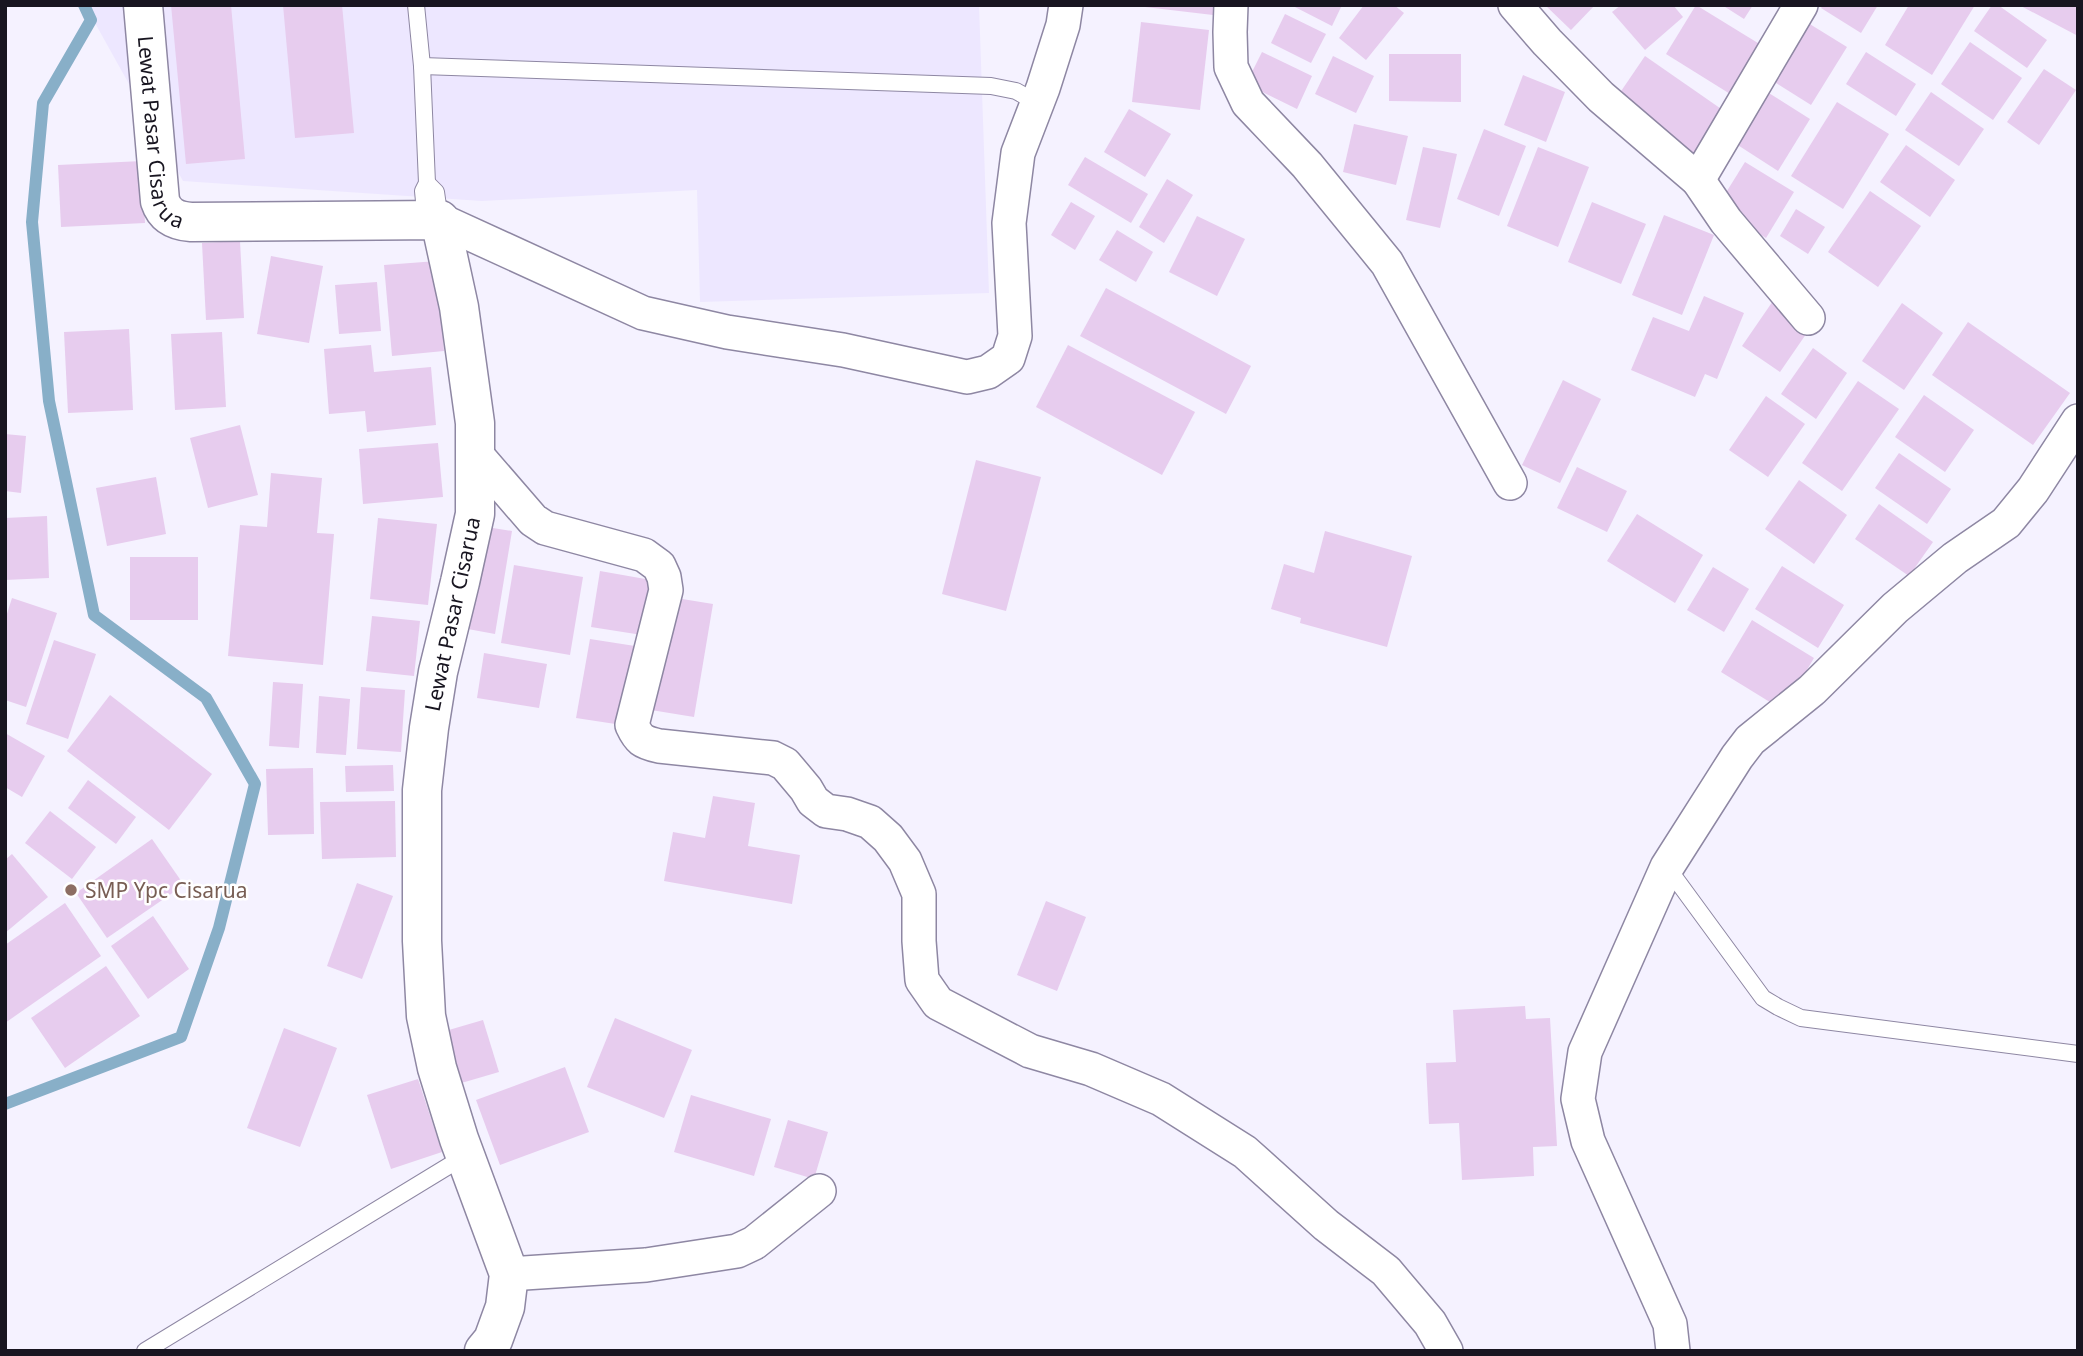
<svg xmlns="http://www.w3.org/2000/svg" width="2083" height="1356" font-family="'Noto Sans',sans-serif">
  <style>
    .built { fill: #ede7ff }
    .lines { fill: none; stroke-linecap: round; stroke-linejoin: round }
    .stream { stroke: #88afc8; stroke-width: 12 }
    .building { fill: #e7ccee }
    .lane-casing { stroke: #8e87a3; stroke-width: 18 }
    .street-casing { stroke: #8e87a3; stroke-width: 36 }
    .secondary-casing { stroke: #8e87a3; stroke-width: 41 }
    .lane { stroke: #fff; stroke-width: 16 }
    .street { stroke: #fff; stroke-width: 33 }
    .secondary { stroke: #fff; stroke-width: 38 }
    .education-dot { fill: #8d6e63; stroke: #fff; stroke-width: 2.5 }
    .labels { text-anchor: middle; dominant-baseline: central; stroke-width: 5; stroke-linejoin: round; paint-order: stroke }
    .street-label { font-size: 21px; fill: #181520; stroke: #fff }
    .education-label { font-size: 21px; fill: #785e54; stroke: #fff; text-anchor: start }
  </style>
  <rect width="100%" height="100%" fill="#f5f2ff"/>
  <!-- built -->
  <polygon class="built" points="85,5 979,5 989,293 700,302 697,190 482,201 183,181"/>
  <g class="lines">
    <!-- stream -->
    <polyline class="stream" points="5,1104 181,1037 219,928 255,784 206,698 94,615 49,401 32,222 43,103 91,20 84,5"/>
  </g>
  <!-- building -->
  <g class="building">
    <polygon points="171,5 231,5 245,159 186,164"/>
    <polygon points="283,5 342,5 354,133 295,138"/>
    <polygon points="1145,5 1214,5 1213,15 1145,7"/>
    <polygon points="1291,5 1342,5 1332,26"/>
    <polygon points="1364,5 1394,5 1404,13 1366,60 1339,38"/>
    <polygon points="1545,5 1595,5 1571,30"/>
    <polygon points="1621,5 1673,5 1683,17 1645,50 1612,12"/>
    <polygon points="1696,5 1766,48 1735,97 1666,54"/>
    <polygon points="1722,5 1753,5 1744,19"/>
    <polygon points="1823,5 1878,5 1861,33 1821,8"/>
    <polygon points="1909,5 1975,5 1932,75 1885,45"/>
    <polygon points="1992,5 1998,5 2047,40 2027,68 1974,31"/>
    <polygon points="2019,5 2078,5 2078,36"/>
    <polygon points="1285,14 1326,34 1311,63 1271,43"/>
    <polygon points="1800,18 1847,47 1811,105 1765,76"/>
    <polygon points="1141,22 1209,30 1200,110 1132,102"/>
    <polygon points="1970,42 2022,78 1993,120 1941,84"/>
    <polygon points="1262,52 1312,76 1297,109 1246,84"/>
    <polygon points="1866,52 1916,84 1896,116 1846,84"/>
    <polygon points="1389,54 1461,54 1461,102 1389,101"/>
    <polygon points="1333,56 1374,76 1356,113 1315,94"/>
    <polygon points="1645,56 1727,113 1696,160 1613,103"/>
    <polygon points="2044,69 2076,90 2039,145 2007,122"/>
    <polygon points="1523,75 1565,92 1546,142 1504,125"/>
    <polygon points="1764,90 1810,119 1778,171 1733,142"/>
    <polygon points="1931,92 1984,129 1959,166 1905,130"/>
    <polygon points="1837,102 1889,134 1843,209 1791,176"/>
    <polygon points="1129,109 1171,134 1145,177 1104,152"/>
    <polygon points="1354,124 1408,136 1396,185 1343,172"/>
    <polygon points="1484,129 1526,146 1499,216 1457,199"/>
    <polygon points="1906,145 1955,180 1930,217 1880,182"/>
    <polygon points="1423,147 1457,154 1440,228 1406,220"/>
    <polygon points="1538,147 1589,167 1558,247 1507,226"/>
    <polygon points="1085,157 1148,194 1131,223 1068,185"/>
    <polygon points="142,161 145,223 61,227 58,165"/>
    <polygon points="1745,162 1794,192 1766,238 1717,207"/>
    <polygon points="1167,179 1193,195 1164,243 1139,227"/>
    <polygon points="1870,191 1921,226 1878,287 1828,252"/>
    <polygon points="1071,202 1095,216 1075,250 1051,235"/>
    <polygon points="1592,202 1646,224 1621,284 1568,262"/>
    <polygon points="1796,209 1825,227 1808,254 1780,236"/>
    <polygon points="1664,215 1714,235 1682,315 1632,295"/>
    <polygon points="1197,216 1245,239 1217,296 1169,272"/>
    <polygon points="1117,230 1153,252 1136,282 1099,260"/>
    <polygon points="240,241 244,318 206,320 202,243"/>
    <polygon points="271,256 323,266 309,343 257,334"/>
    <polygon points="437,261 444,351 392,356 384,265"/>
    <polygon points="377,282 381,331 339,334 335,285"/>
    <polygon points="1106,288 1251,366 1226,414 1080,336"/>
    <polygon points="1704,296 1744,313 1717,379 1705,374 1695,397 1631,370 1653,317 1689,331"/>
    <polygon points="1775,298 1813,324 1780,372 1742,346"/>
    <polygon points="1902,303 1943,333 1904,390 1862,361"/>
    <polygon points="1968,322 2070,393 2033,445 1932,375"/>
    <polygon points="129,329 133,410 68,413 64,332"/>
    <polygon points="222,332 226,407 175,410 171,334"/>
    <polygon points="371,345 374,372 431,367 436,425 367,432 365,411 329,414 324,349"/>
    <polygon points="1068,345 1195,412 1162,475 1036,407"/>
    <polygon points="1813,348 1847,373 1816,419 1781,394"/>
    <polygon points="1563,380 1601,399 1560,483 1522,465"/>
    <polygon points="1858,381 1899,409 1842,491 1802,463"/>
    <polygon points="1924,395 1974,430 1945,472 1895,437"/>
    <polygon points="1766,396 1805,424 1768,477 1729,450"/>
    <polygon points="240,425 258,495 208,508 190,438"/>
    <polygon points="5,434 26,436 21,493 5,491"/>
    <polygon points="438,443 443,497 363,504 359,449"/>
    <polygon points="1899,453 1951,489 1927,524 1875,488"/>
    <polygon points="976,460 1041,477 1006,611 942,594"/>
    <polygon points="1577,467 1627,491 1607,532 1557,508"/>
    <polygon points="271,473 322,478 317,533 334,534 323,665 228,656 240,525 267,527"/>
    <polygon points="156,477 166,534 107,546 96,488"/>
    <polygon points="1799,480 1847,515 1814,564 1765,529"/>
    <polygon points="1879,504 1933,542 1909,576 1855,539"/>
    <polygon points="1637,514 1703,555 1675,603 1607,561"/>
    <polygon points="47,516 49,578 5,580 5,518"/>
    <polygon points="378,518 437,524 428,605 370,599"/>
    <polygon points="474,525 512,531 495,634 457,627"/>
    <polygon points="1325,531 1412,556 1387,647 1300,623 1301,618 1271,609 1284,564 1314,573"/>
    <rect x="130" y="557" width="68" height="63"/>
    <polygon points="514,565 583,577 570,655 501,643"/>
    <polygon points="1782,566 1844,605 1818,648 1755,609"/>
    <polygon points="1713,567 1749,589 1724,632 1687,610"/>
    <polygon points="600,571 651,580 642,635 591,627"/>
    <polygon points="670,597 713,604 694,717 651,710"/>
    <polygon points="12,598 57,613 26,707 5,700 5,620"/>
    <polygon points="372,616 420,621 414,676 366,671"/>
    <polygon points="1752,620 1814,658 1783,710 1721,672"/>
    <polygon points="590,639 635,646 622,725 576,718"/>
    <polygon points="54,640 96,654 68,739 26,724"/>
    <polygon points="484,653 547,664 539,708 477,698"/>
    <polygon points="273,682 303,684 299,748 269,746"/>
    <polygon points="361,687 405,690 401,752 357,749"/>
    <polygon points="110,695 212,774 169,830 67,751"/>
    <polygon points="319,696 350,699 346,755 316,753"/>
    <polygon points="5,733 45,756 22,797 5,787"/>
    <polygon points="393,765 394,791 346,792 345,766"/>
    <polygon points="313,768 314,834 268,835 266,769"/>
    <polygon points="88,780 136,817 116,844 68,808"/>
    <polygon points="713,796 755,803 748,846 800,855 792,904 664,881 673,832 705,838"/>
    <polygon points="395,801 396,857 322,859 320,802"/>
    <polygon points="50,811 96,847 72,879 25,843"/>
    <polygon points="152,839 184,885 107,938 76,893"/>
    <polygon points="12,854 48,897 5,933 5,860"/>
    <polygon points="357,883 393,896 362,979 327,966"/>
    <polygon points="1046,901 1086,917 1057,991 1017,975"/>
    <polygon points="65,903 101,956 5,1023 5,945"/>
    <polygon points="153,916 189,969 148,999 111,946"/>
    <polygon points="106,966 140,1016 65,1068 31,1018"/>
    <polygon points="1525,1006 1526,1019 1550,1018 1557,1146 1533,1147 1534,1176 1462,1180 1459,1123 1429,1124 1426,1063 1456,1062 1453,1010"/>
    <polygon points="615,1018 692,1050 664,1118 587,1087"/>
    <polygon points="483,1020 499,1072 458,1084 442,1032"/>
    <polygon points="284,1028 337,1048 300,1147 247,1128"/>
    <polygon points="565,1067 589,1132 500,1165 476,1100"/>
    <polygon points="418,1079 442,1152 391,1169 367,1095"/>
    <polygon points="691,1095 771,1119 754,1176 674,1152"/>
    <polygon points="788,1120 828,1132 814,1179 774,1167"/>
  </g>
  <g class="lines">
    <defs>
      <g id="lane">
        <polyline points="416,5 422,66 427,183 423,191 426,221"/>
        <polyline points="422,66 991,86 1016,91 1037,103"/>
        <polyline points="427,183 436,192 440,220"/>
        <polyline points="1667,867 1763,998 1778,1007 1801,1018 2078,1054"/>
        <polyline points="145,1351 465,1156"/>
      </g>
      <g id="street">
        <polyline points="1231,5 1230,32 1231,67 1248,103 1307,165 1387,263 1510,483"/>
        <polyline points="1515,5 1547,42 1601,97 1698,180 1801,5"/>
        <polyline points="1698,180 1726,221 1808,318"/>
        <polyline points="440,220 643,313 727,332 843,350 967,377 988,372 1008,358 1015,336 1009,223 1018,153 1043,88 1063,25 1066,5"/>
        <path d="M475,453L533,520L545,528L644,555L659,566L664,577L666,590L632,725C639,740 642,742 659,746L773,758L785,764L806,789L813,801L826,811L847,814L870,822L888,838L905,861L919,894V941L922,980L938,1003L1030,1051L1091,1069L1161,1099L1245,1152L1326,1225L1386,1271L1430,1323L1446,1351"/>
        <polyline points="509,1274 646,1265 737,1251 754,1243 819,1191"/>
        <polyline points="1673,1351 1670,1324 1588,1141 1578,1099 1585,1052 1667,867 1737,757 1750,740 1812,690 1895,608 1955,558 2006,523 2033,490 2078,421"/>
      </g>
      <g id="secondary">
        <path id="s1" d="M143,5L160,201C165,216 176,221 191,222L440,220L459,307L475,423V514L460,582L438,672L429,728L422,790V941L426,1016L437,1068L459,1139L509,1274L505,1307L493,1340L484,1351"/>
      </g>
    </defs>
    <!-- lane casing -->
    <use href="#lane" class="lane-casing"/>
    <!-- street casing -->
    <use href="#street" class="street-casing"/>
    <!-- secondary casing -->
    <use href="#secondary" class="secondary-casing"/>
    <!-- lane -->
    <use href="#lane" class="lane"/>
    <!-- street -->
    <use href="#street" class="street"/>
    <!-- secondary -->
    <use href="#secondary" class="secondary"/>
  </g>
  <!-- markers -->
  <circle class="education-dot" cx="71" cy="890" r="7"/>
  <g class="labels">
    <!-- street labels -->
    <g class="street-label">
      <text stroke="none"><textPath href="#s1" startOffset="130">Lewat Pasar Cisarua</textPath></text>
      <text transform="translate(452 614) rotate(-78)">Lewat Pasar Cisarua</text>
    </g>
    <!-- education labels -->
    <g class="education-label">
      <text x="85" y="890">SMP Ypc Cisarua</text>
    </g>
  </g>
  <!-- border -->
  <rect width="2083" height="1356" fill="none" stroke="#181520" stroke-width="14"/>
</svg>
